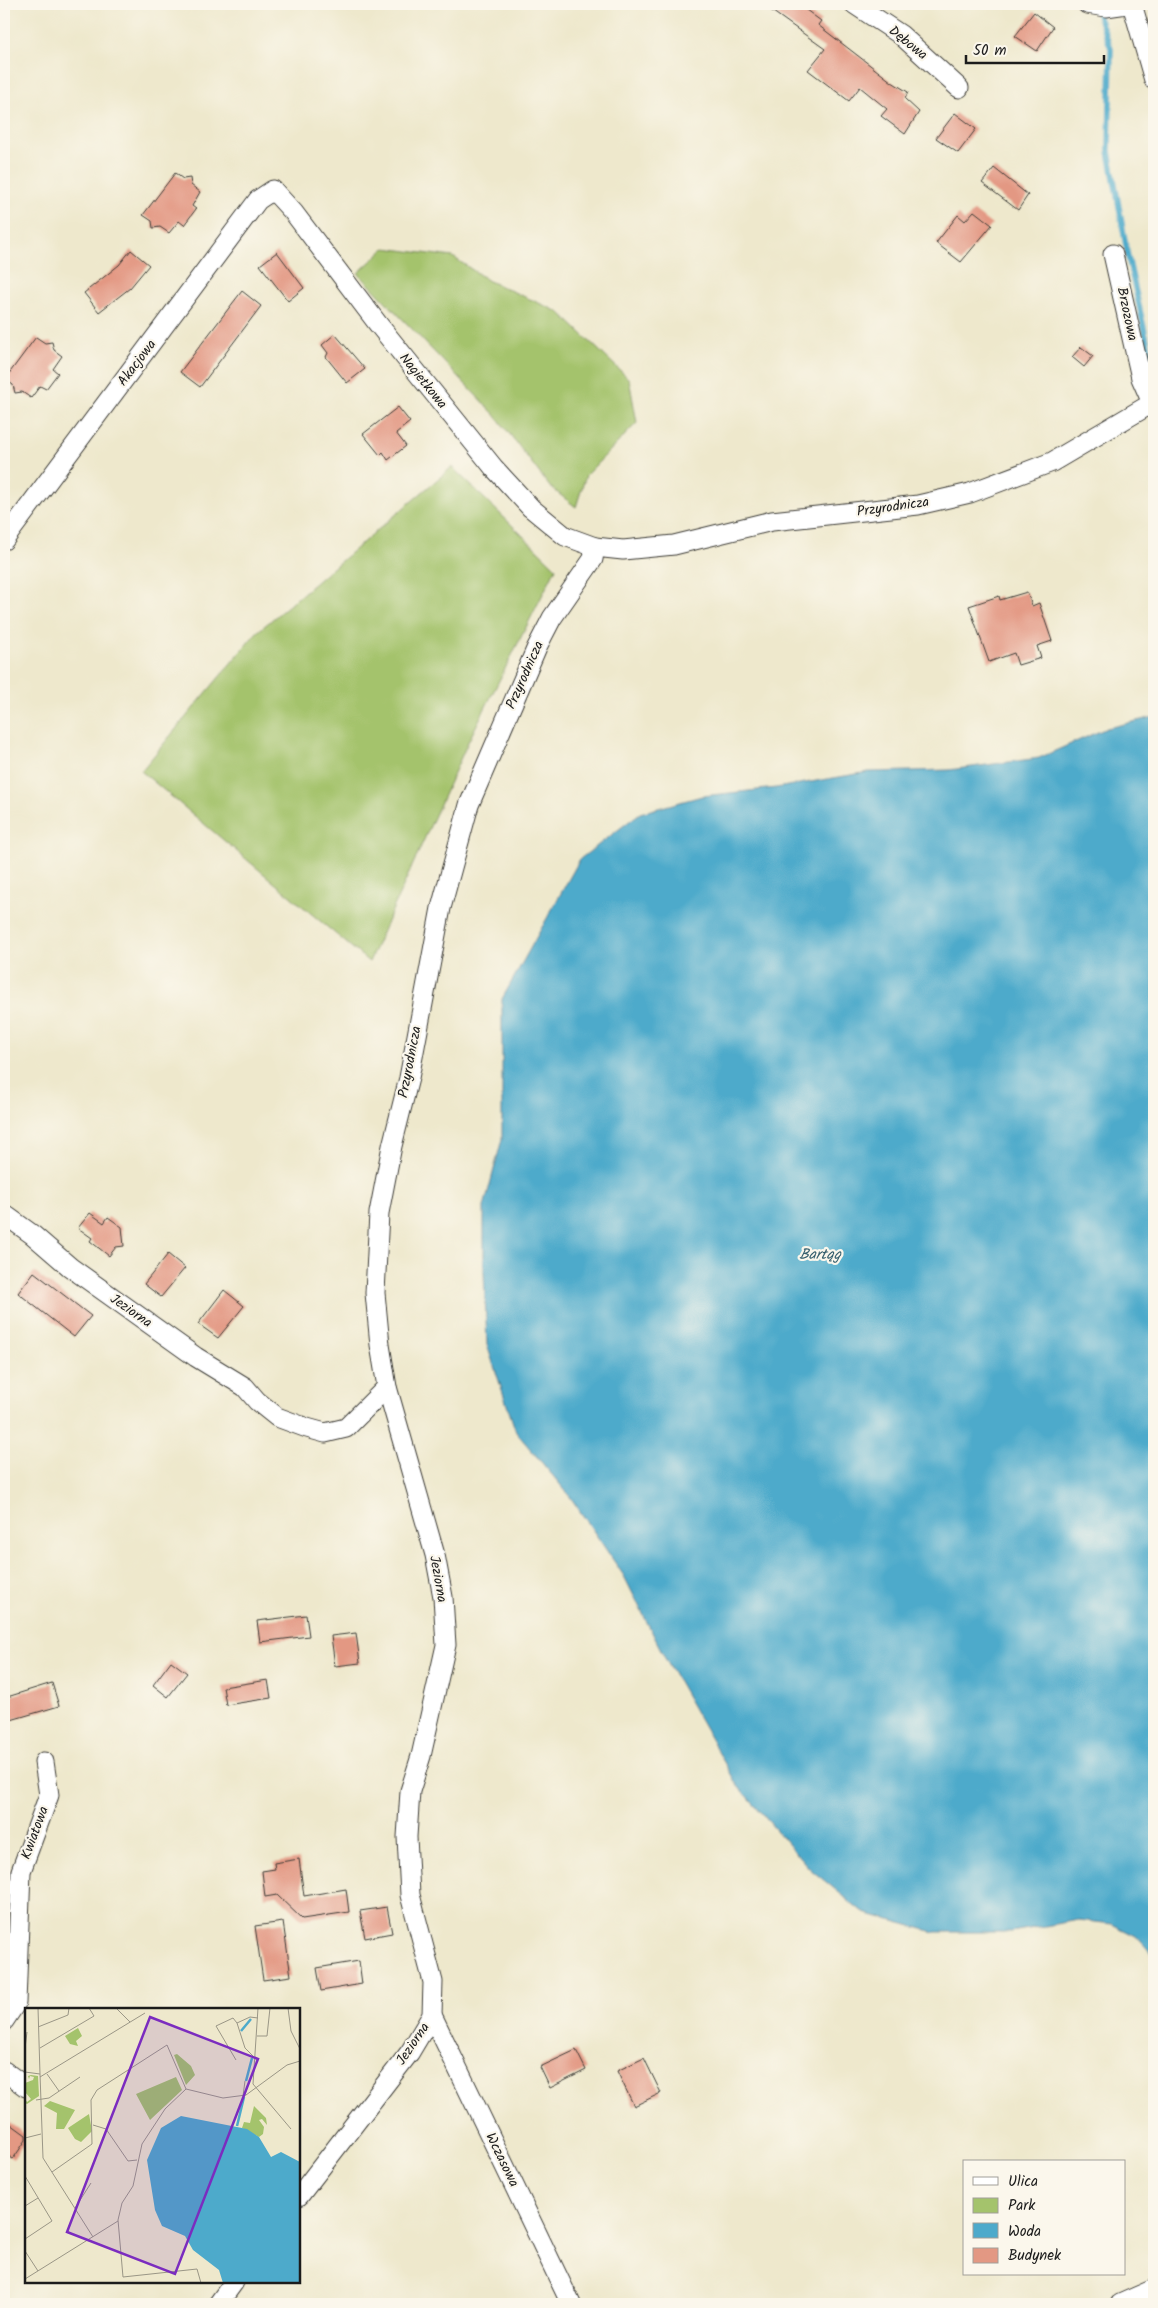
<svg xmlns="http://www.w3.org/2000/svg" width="1158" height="2308" font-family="Kalam,sans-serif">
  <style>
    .green { fill: #a4c36c; stroke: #607044 }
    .water { fill: #4daacb; stroke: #346374 }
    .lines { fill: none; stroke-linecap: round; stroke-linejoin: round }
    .stream { stroke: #4daacb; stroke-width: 5.5 }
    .building { fill: #e39883 }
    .street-casing { stroke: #3c3b36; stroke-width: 21 }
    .street { stroke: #fff; stroke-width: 19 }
    .labels { text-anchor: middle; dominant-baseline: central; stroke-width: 4.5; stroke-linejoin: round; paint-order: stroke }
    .street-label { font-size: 14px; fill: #1c1c1c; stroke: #fbf7ec }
    .water-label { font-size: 15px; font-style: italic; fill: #325c6b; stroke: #fbf7ec }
    .inset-river { fill: none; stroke: #4daacb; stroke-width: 2.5 }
    .inset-road { fill: none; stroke: #9a9686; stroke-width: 1 }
    .view { fill: #7b2cbf; fill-opacity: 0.15; stroke: #7b2cbf; stroke-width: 2.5 }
    .inset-edge { fill: none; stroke: #1c1c1c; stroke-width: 2.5 }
  </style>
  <rect width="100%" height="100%" fill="#fbf7ec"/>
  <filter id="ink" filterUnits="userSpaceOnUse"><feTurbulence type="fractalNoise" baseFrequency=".02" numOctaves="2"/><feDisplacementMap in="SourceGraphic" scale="10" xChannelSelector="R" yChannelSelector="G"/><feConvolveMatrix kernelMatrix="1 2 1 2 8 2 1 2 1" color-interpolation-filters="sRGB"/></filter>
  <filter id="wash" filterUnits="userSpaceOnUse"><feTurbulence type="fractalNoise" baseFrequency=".0096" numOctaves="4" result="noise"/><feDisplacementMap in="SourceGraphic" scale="20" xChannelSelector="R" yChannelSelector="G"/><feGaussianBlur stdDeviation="1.12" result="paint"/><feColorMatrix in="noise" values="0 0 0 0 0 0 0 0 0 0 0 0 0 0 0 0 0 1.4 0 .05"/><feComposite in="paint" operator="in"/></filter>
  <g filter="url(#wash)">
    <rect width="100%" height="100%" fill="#eee8cc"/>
    <!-- green -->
    <g class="green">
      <polygon points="385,248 453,257 489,281 559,312 629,379 637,423 586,475 576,507 550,487 496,416 358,273"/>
      <polygon points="452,467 556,568 468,742 369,962 141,771 256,633"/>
    </g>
    <!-- water -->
    <polygon class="water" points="1154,717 1154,1956 1136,1936 1112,1924 1079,1920 1011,1932 934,1932 864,1913 809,1868 737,1785 666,1660 624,1576 569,1495 516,1432 487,1345 484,1272 484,1207 502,1139 502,999 580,859 640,813 702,796 776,788 868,772 949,770 1039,758 1107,728"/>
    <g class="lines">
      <!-- stream -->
      <polyline class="stream" points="1098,15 1111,48 1109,151 1128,257 1154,372"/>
    </g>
    <g id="blocks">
      <!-- building -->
      <g class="building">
        <polygon points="762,4 798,4 821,21 818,25 892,82 908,92 905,99 919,112 905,134 881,116 887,109 860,87 849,101 808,70 825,49"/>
        <polygon points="1034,12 1053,27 1037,51 1015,36"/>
        <polygon points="955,113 976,129 958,153 936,138"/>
        <polygon points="994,168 1028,195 1018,210 982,183"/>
        <polygon points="175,173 183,179 190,178 191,185 200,192 192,206 196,209 184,225 179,221 169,233 160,227 153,228 152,221 143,215"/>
        <polygon points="974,211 992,225 961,262 936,243 958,215 965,221"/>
        <polygon points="131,250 149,265 130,288 99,312 84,293 119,265"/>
        <polygon points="277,252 304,288 288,301 260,265"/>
        <polygon points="242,291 261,306 200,387 180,372"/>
        <polygon points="335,334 365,369 347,383 326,357 328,353 322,345"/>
        <polygon points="36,337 45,343 52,342 54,350 62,356 53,369 58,373 46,389 40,386 31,398 22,392 15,393 13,385 5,379"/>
        <polygon points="1081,347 1093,356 1084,367 1072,357"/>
        <polygon points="398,407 410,422 396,433 406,446 388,460 383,452 380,455 363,434"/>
        <polygon points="1027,592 1032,606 1039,603 1052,641 1037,646 1041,658 1018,665 1014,653 989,662 969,606 999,596 1000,600"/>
        <polygon points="90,1213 104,1223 108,1217 122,1227 124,1246 116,1247 109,1256 90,1241 92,1238 78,1228"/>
        <polygon points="168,1254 185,1268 161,1297 144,1284"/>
        <polygon points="34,1272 91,1316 74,1337 18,1293"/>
        <polygon points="224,1290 244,1306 218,1338 198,1324"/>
        <polygon points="306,1615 309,1636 260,1642 257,1621"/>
        <polygon points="356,1633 360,1663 335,1666 331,1636"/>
        <polygon points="171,1661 187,1673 168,1697 153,1685"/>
        <polygon points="268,1680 271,1698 226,1705 223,1687"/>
        <polygon points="52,1683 59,1706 4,1722 4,1698"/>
        <polygon points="299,1859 304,1896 346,1889 349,1912 302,1919 277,1895 265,1897 262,1871 275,1869 274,1863"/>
        <polygon points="387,1907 392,1933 365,1938 360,1911"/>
        <polygon points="283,1922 291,1976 263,1980 255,1926"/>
        <polygon points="359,1961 362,1984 321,1991 317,1968"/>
        <polygon points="576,2050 586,2070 550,2088 540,2067"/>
        <polygon points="644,2058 661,2093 634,2106 617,2071"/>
        <polygon points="4,2119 26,2135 26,2140 13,2159 4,2153"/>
      </g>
    </g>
  </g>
  <g filter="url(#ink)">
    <use href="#blocks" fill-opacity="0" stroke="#3c3b36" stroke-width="1"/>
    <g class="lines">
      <defs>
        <g id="street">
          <polyline points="854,4 901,35 959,88"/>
          <polyline points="1087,4 1106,7 1127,4"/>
          <polyline points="1132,4 1154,80"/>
          <polyline points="1113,254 1141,378 1152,403"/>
          <polyline points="4,540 258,200 273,190 294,213 378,324 494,468 531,508 565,536 595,547"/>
          <polyline points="4,1214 33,1235 70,1267 196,1357 245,1387 257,1401 277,1417 307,1428 325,1433 346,1428 387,1387"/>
          <polyline points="432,2015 571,2304"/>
          <polyline points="4,2021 16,2003 21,1871 49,1795 44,1762"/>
          <polyline points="4,2071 26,2087"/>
          <polyline points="299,2196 410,2052 432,2015 433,1982 410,1895 407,1837 410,1791 421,1756 446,1645 443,1597 435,1555 387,1387 380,1345 375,1293 379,1213 392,1146 409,1078 441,908 469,805 537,647 552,618 593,559 595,547 623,550 674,545 772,521 918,505 970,493 1052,462 1154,402"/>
          <polyline points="218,2304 234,2282"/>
          <polyline points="1120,2304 1154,2289"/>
        </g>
      </defs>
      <!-- street casing -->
      <use href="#street" class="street-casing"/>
      <!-- street -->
      <use href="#street" class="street"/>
    </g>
  </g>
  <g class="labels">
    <!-- street labels -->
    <g class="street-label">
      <text transform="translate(908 43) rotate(39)">Dębowa</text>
      <text transform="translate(1127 314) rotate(78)">Brzozowa</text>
      <text transform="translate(137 363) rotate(-53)">Akacjowa</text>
      <text transform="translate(423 381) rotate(51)">Nagietkowa</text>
      <text transform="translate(893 507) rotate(-8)">Przyrodnicza</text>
      <text transform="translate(525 675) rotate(-66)">Przyrodnicza</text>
      <text transform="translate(410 1062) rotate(-79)">Przyrodnicza</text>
      <text transform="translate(131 1311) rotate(35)">Jeziorna</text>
      <text transform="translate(438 1579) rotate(80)">Jeziorna</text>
      <text transform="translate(35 1833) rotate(-70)">Kwiatowa</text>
      <text transform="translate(413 2044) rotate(-56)">Jeziorna</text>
      <text transform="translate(502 2160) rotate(64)">Wczasowa</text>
    </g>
    <!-- water labels -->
    <g class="water-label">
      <text x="820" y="1255">Bartąg</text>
    </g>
  </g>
  <!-- overview -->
  <g transform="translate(25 2008)">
    <rect width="275" height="275" fill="#eee8cc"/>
    <path d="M53,20L57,28L51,33L53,38L45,36L40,28ZM152,46L166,58L170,67L161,77L149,47ZM6,67L13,68L14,88L2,96L0,95V91L2,94L6,91L0,84V75L8,72L9,69L5,68L4,71L3,68ZM151,69L157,82L125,112L111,86ZM25,93L50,102L39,121H31L32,105L19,98ZM229,98L241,110L242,117L237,111L234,112L239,119L238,126L234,129L217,120L219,114L225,115ZM64,106L67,123L56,134L50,131L43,120Z" fill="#a4c36c"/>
    <path d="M156,108L222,121L234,129L246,149L256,144L275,154V275H198L194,262L168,242L160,228L137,218L130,202L122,152L136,120Z" fill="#4daacb"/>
    <path class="inset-river" d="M216,23L226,11M221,73L227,50M212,118L219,89"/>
    <path class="inset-road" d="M91,0L105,14M233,0L228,76L266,121M263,0L266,23L275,41M212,15L220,40L230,50M13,19L43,7L44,0M232,28H242L245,0M0,40L2,24M15,40L69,8L64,0M211,52L191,18L208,10L212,15L225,9L233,10M0,64L15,66L13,0M15,66L18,150L68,229M22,66L34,83M15,69L120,5M218,88L220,73M11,92L24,90L55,69M68,117L81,121L103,153L112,152M0,130L16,126M27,164L67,136L66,92L72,82L142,37L161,81M0,168L27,213L0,231M0,198L13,190M50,200L66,175M0,243L13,263M0,271L93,213M176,275L172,261L98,269L93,212L97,195L108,178L117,136L140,101L161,81L198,90L221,87L262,57L275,53"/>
    <path class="view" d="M125,9L233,51L150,266L42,224Z"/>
    <rect width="275" height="275" class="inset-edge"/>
  </g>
  <!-- margin -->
  <rect width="1158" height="2308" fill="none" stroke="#fbf7ec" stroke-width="20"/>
  <!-- legend -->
  <rect x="963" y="2160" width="162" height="115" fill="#fbf7ec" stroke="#a29f99"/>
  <rect x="973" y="2177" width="25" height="8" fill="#ffffff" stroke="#a29f99"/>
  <text x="1008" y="2186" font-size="15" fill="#1c1c1c">Ulica</text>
  <rect x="973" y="2198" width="25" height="15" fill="#a4c36c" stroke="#a29f99"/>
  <text x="1008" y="2210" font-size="15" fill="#1c1c1c">Park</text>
  <rect x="973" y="2223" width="25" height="15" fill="#4daacb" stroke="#a29f99"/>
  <text x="1008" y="2236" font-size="15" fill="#1c1c1c">Woda</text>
  <rect x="973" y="2248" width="25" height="15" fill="#e39883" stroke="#a29f99"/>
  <text x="1008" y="2260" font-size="15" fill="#1c1c1c">Budynek</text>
  <!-- scale -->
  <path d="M966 55v8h138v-8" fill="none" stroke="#1c1c1c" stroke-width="2.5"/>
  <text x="973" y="55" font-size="15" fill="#1c1c1c" stroke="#fbf7ec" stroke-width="4" paint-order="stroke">50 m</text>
</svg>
